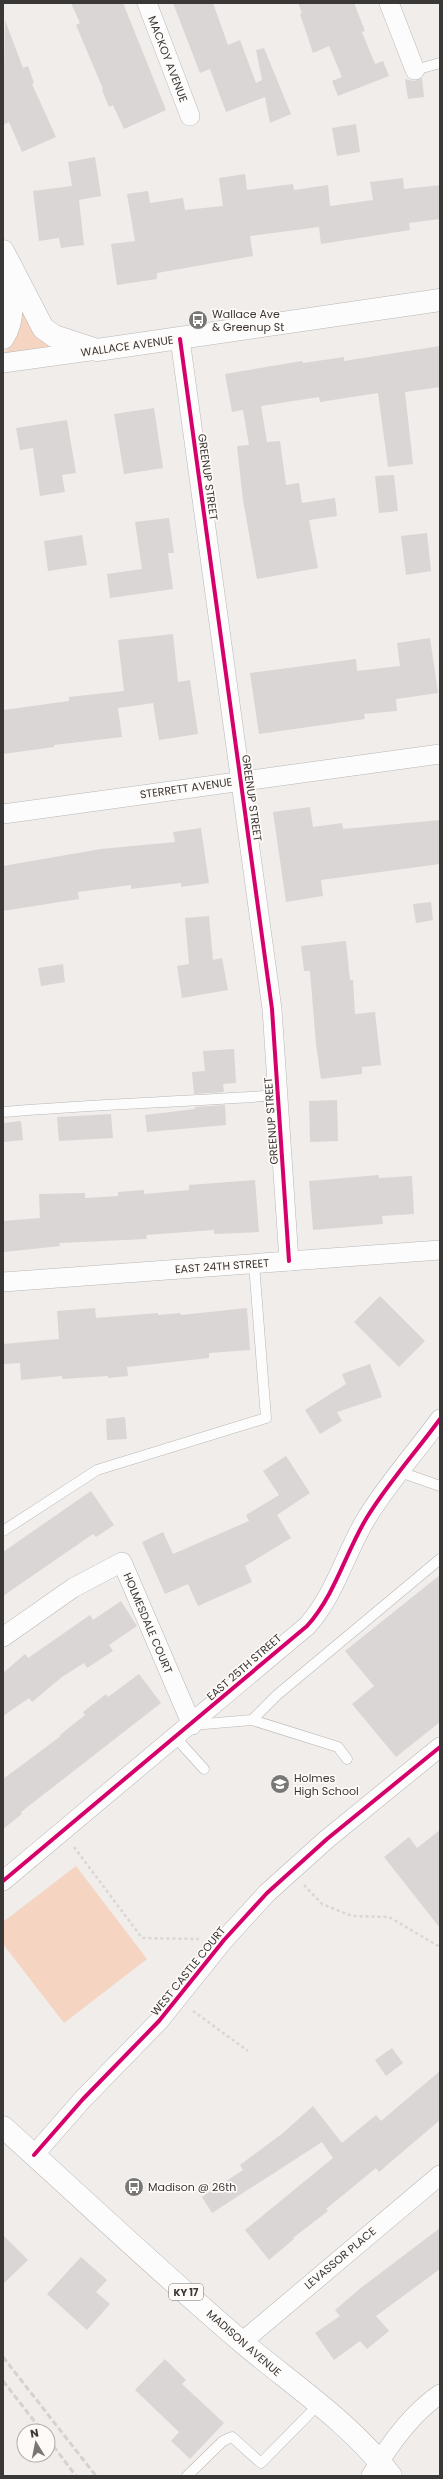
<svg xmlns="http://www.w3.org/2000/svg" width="443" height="2479" font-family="Poppins,sans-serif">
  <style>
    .green { fill: #f5d4c2 }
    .building { fill: #d9d6d5 }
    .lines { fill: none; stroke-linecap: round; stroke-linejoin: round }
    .lane-casing { stroke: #b8b7b5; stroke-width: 11 }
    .street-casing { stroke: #b8b7b5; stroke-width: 20 }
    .secondary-casing { stroke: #b8b7b5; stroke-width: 23 }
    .primary-casing { stroke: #b8b7b5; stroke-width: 23 }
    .path { stroke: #d7d7d7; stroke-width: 2.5; stroke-dasharray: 3 3; stroke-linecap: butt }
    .lane { stroke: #fdfcfc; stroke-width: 10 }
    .street { stroke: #fdfcfc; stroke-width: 19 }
    .secondary { stroke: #fdfcfc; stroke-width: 22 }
    .primary { stroke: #fdfcfc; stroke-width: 22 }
    .rail { stroke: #d4d3d2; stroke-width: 3; stroke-dasharray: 6 3; stroke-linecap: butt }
    .cycleway-casing { stroke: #fefaf7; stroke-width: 6 }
    .cycleway { stroke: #d6006c; stroke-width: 4 }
    .labels { text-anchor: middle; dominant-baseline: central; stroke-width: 3.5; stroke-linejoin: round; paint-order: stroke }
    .shield { fill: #fefaf7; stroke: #747271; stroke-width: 1 }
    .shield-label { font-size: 10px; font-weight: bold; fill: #393837 }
    .street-label { font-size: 11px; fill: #393837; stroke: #fefaf7 }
    .poi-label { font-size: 11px; fill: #393837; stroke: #fefaf7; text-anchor: start }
  </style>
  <rect width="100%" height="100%" fill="#f0edeb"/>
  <!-- green -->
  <g class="green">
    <path d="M17,305L61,347L3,354C19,339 18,326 17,305Z"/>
    <polygon points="76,1866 147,1959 64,2023 3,1944 3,1922"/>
  </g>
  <!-- building -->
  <g class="building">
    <polygon points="71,3 123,3 166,110 124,129 113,105 109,107 102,90 103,89 76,25 80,23"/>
    <polygon points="173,3 213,3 228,45 240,40 256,83 262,80 256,50 264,48 291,114 270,123 265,97 226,112 210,69 200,73"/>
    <polygon points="298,3 354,3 365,31 362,32 375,64 383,61 389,76 338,96 332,81 342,77 329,46 313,53 300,14 302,13"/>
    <polygon points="5,20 23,68 28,66 34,83 32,84 56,137 22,152 9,122 3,125"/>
    <polygon points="422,78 424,97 408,99 405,79 414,81"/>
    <polygon points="356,124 360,152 337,156 332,128"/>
    <polygon points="95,157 101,196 79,200 84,245 61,248 59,238 39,241 33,191 72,186 68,162"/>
    <polygon points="245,174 247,190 293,184 294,190 328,185 330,206 373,200 370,182 403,178 404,189 440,185 440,219 409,223 410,230 321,244 319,227 250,236 253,256 157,273 157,279 117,285 111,244 135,241 127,194 148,191 150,203 183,198 185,210 223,206 219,178"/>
    <polygon points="440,346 440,387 405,392 413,464 388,467 378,393 320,402 319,397 261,406 267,442 280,441 286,485 299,483 302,503 335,498 337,516 309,520 318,568 257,579 243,500 237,446 249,445 243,410 232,412 225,374 302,361 303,363 344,357 344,361"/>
    <polygon points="154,408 163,468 124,474 114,414"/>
    <polygon points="67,420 76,473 62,475 65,492 40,496 33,448 20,450 16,428"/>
    <polygon points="394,475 398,511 379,513 375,476"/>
    <polygon points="169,518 174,553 168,553 173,589 110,598 107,574 142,569 135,522"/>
    <polygon points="427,533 431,571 406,575 401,536"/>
    <polygon points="82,535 87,565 48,571 44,541"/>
    <polygon points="173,634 178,682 190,680 198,734 159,740 153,703 118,708 122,737 54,745 54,747 3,754 3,710 69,701 69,697 124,691 118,640"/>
    <polygon points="430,638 438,693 396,699 397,711 364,714 365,719 259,734 250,673 356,659 357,671 400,666 397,643"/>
    <polygon points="310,807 313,827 342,823 343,829 440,820 440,864 321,880 323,896 286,902 273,812"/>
    <polygon points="201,828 209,883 181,887 181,883 131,889 131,885 78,892 79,899 3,911 3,866 101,849 175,842 173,832"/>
    <polygon points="431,902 433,920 416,923 413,904"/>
    <polygon points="209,916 213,960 222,958 228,990 182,998 177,966 189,964 185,918"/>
    <polygon points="346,941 350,980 353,980 355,1014 375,1012 381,1065 362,1067 362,1074 321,1079 316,1044 310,971 304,971 301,946"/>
    <polygon points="63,964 65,982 41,986 38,968"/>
    <polygon points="234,1049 236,1083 223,1084 224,1092 194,1094 192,1072 205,1071 203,1051"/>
    <polygon points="337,1100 338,1141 310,1142 309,1101"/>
    <polygon points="225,1105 226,1125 147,1132 145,1115 195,1109 195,1107"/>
    <polygon points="111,1114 113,1138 59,1141 57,1117"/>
    <polygon points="21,1121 23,1140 3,1142 3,1123"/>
    <polygon points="379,1175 379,1178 412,1176 414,1214 382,1216 383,1224 313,1230 309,1181"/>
    <polygon points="255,1180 259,1232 214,1234 214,1230 146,1235 147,1239 59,1243 60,1246 4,1252 3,1221 40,1218 39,1194 85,1193 85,1198 118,1196 118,1192 144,1190 144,1194 189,1190 189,1185"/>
    <polygon points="380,1296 425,1341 399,1367 354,1322"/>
    <polygon points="95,1308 96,1318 158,1313 158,1315 180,1313 181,1315 247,1308 250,1350 209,1353 209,1358 127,1367 128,1376 108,1378 108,1376 62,1379 62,1376 21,1380 20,1363 3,1364 3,1344 59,1339 57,1311"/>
    <polygon points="370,1364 382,1397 337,1412 342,1421 320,1434 305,1410 346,1384 342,1374"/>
    <polygon points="125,1417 127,1439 107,1440 106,1419"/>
    <polygon points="286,1456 310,1493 277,1515 291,1538 245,1566 252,1582 198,1606 188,1584 165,1594 142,1542 163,1532 173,1554 249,1521 246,1515 279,1495 263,1471"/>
    <polygon points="91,1491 114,1525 96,1537 93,1534 3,1596 3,1552"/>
    <polygon points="440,1575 440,1722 396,1757 352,1704 374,1686 345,1651"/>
    <polygon points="121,1601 137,1626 109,1645 113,1651 87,1668 84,1663 62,1677 32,1702 29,1698 3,1716 3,1673 25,1654 28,1658 90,1615 93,1620"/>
    <polygon points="139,1674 161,1703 21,1812 22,1814 3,1829 3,1779 61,1736 60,1735 85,1715 83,1712 106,1694 108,1697"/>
    <polygon points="440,1830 440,1928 384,1857 409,1837 417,1848"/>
    <polygon points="392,2048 403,2063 386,2076 375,2060"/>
    <polygon points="440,2071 440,2120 379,2172 376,2168 326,2209 328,2211 293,2238 294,2239 269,2260 245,2230 333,2158 322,2142 212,2213 202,2197 243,2170 240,2165 283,2133 313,2106 342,2143 376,2115 381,2121"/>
    <polygon points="440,2228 440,2269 376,2316 389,2331 367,2349 360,2341 334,2360 315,2333 340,2316 335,2310 362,2287"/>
    <polygon points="3,2235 28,2260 3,2284"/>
    <polygon points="81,2257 107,2280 96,2292 110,2304 87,2330 47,2294"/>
    <polygon points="165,2359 186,2380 182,2384 224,2423 190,2459 171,2441 179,2432 135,2390"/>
  </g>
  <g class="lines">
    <defs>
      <g id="lane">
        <polyline points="415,70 440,63"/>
        <path d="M3,1112C95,1104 187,1102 279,1095"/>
        <polyline points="400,1472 440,1486"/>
        <polyline points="3,1531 97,1470 266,1418 254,1264"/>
        <polyline points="252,1720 277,1695 440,1559"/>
        <polyline points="192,1725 252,1720 338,1747 347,1759"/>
        <polyline points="176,1738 204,1769"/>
        <polyline points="187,2476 223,2441 232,2437 261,2463 318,2405"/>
      </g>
      <g id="street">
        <polyline points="147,3 190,116"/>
        <polyline points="389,3 415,70"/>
        <polyline points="180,339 272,1009 289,1261"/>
        <polyline points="3,363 97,350"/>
        <polyline points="3,814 440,754"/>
        <polyline points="3,1282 440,1250"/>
        <polyline points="3,1637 73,1588 122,1562 192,1725"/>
        <path d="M3,1881L307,1626C335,1595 345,1554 366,1519C387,1484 416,1452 440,1419"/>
        <polyline points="34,2155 83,2099 159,2021 224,1940 267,1893 327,1839 440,1747"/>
        <polyline points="242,2342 440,2175"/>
        <path d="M371,2476C388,2446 411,2414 440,2394"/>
      </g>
      <g id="secondary">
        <polyline points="3,251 43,328 54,336 97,350 440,300"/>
        <path d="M3,338C16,319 12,294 6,273"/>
      </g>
      <path id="primary" d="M3,2127C83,2199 161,2273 243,2343C293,2385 351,2423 391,2476"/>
    </defs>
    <!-- lane casing -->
    <use href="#lane" class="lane-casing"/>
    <!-- street casing -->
    <use href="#street" class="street-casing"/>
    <!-- secondary casing -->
    <use href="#secondary" class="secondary-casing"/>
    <!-- primary casing -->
    <use href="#primary" class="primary-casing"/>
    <!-- path -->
    <g class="path">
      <polyline points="74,1847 142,1938 199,1939"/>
      <polyline points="304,1885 322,1904 352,1916 389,1917 440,1947"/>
      <polyline points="193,2011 248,2051"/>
    </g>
    <!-- lane -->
    <use href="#lane" class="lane"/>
    <!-- street -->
    <use href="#street" class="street"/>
    <!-- secondary -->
    <use href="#secondary" class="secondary"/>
    <!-- primary -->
    <use href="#primary" class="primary"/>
    <!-- rail -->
    <g class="rail">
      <polyline points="3,2357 96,2476"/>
      <polyline points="3,2381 42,2431"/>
      <polyline points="48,2439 76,2476"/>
    </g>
    <defs>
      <g id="cycleway">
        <polyline points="180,339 272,1009 289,1261"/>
        <path d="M3,1881L307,1626C335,1595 345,1554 366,1519C387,1484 416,1452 440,1419"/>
        <polyline points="34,2155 83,2099 159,2021 224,1940 267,1893 327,1839 440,1747"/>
      </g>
    </defs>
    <!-- cycleway casing -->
    <use href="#cycleway" class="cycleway-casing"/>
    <!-- cycleway -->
    <use href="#cycleway" class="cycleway"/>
  </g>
  <!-- icons -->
  <defs>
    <symbol id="bus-disc" viewBox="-11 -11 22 22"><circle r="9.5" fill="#797776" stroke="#fefaf7"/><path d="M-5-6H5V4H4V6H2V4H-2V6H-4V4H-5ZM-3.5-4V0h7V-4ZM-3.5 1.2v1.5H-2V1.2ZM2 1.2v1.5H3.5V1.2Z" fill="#fff"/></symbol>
    <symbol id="school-disc" viewBox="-11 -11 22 22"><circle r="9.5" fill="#797776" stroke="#fefaf7"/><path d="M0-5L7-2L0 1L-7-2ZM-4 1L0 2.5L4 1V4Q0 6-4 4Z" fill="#fff"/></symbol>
  </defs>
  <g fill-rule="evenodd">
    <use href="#bus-disc" x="187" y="309" width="22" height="22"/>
    <use href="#school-disc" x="269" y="1773" width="22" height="22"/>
    <use href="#bus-disc" x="123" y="2176" width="22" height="22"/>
  </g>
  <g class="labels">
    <!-- shield labels -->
    <rect class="shield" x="169" y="2284" width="34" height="16" rx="3"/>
    <g class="shield-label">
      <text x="186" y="2292">KY 17</text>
    </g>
    <!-- street labels -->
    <g class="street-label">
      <text transform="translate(168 59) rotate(69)">MACKOY AVENUE</text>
      <text transform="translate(127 346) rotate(-8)">WALLACE AVENUE</text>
      <text transform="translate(208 477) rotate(82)">GREENUP STREET</text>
      <text transform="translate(186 788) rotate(-8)">STERRETT AVENUE</text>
      <text transform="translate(252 798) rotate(82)">GREENUP STREET</text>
      <text transform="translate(271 1121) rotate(-94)">GREENUP STREET</text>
      <text transform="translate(222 1266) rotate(-4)">EAST 24TH STREET</text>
      <text transform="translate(148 1623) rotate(67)">HOLMESDALE COURT</text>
      <text transform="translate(244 1667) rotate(-41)">EAST 25TH STREET</text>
      <text transform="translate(188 1971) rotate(-51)">WEST CASTLE COURT</text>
      <text transform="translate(340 2258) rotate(-40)">LEVASSOR PLACE</text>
      <text transform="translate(244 2343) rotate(41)">MADISON AVENUE</text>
    </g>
    <!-- poi labels -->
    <g class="poi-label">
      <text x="212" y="314">Wallace Ave<tspan x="212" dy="13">&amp; Greenup St</tspan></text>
      <text x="294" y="1778">Holmes<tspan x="294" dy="13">High School</tspan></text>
      <text x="148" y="2187">Madison @ 26th</text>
    </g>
  </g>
  <!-- border -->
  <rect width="443" height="2479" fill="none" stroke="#393837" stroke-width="8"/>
  <!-- north arrow -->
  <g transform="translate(36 2443) rotate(350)"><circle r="19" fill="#fefaf7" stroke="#afacaa"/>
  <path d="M0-3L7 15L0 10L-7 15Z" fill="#797776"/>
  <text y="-6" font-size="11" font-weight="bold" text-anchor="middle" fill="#393837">N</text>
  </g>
</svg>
